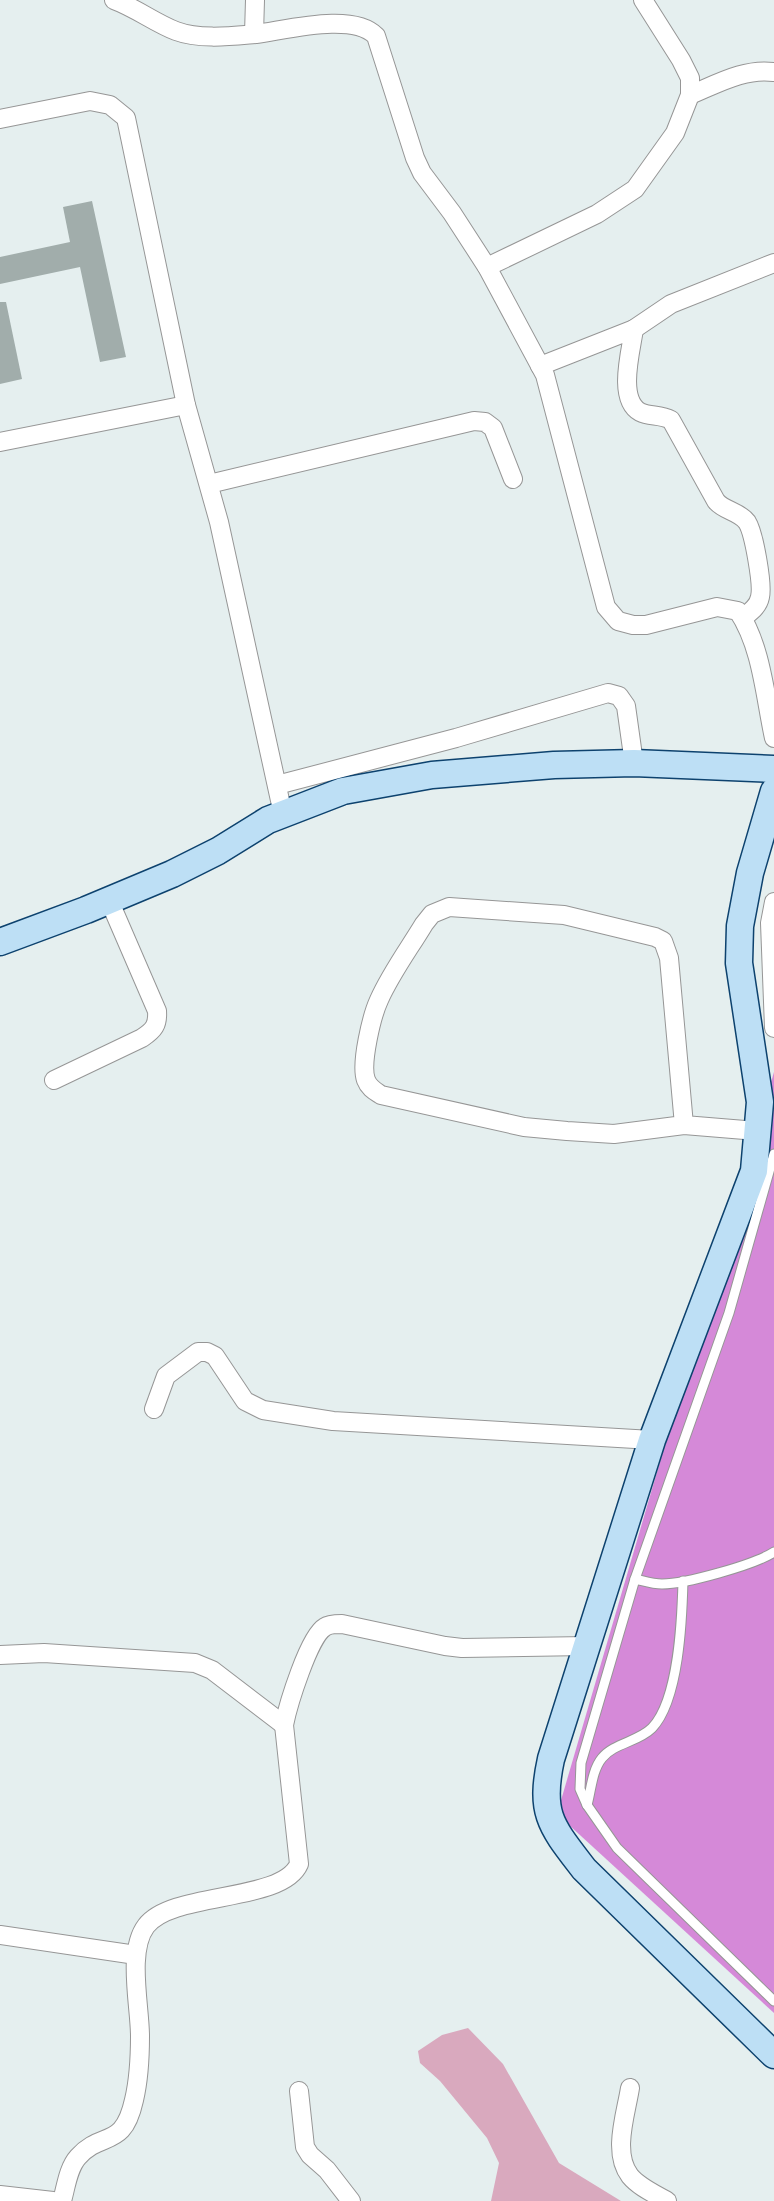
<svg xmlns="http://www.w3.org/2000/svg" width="774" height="2201" font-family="Raleway,sans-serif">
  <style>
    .pitch { fill: #d589d8 }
    .water { fill: #d9a9be }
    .building { fill: #a1adab }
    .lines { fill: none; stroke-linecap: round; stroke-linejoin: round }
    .lane-casing { stroke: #969696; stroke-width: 11 }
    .street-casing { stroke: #969696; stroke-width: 20 }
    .secondary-casing { stroke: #0d426e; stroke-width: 29 }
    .lane { stroke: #fff; stroke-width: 9 }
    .street { stroke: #fff; stroke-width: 18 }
    .secondary { stroke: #bddff5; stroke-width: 26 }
  </style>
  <rect width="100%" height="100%" fill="#e5efef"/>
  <!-- pitch -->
  <polygon class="pitch" points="774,1072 774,2013 557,1814"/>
  <!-- water -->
  <polygon class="water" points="468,2028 503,2064 559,2163 621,2201 491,2201 499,2163 487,2138 440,2081 420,2063 418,2051 442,2035"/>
  <!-- building -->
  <g class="building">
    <polygon points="92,201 126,357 100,362 80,267 0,284 0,257 70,242 63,207"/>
    <polygon points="0,302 6,302 22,379 0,384"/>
  </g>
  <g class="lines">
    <defs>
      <g id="lane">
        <polyline points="774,1154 729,1313 635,1579 581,1763 580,1789 587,1805 617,1848 774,2001"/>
        <path d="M635,1579C644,1581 653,1584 662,1584C685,1584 754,1565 774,1552"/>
        <path d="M587,1805C591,1791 592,1770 602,1758C614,1743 638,1742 652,1728C679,1700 682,1619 683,1581"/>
      </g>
      <g id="street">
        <path d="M114,0C136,8 155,23 176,31C200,40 232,36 256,34C287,30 353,12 376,36L415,158L422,173L452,213L487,267L545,375L606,607L618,621L633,625H646L717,607L738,611C762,647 765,697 774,738"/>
        <polyline points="254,34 255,0"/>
        <path d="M690,95C717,84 744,68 774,72"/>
        <polyline points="0,119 90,101 110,105 126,118 186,405 219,522 283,814"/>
        <polyline points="487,267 597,214 635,189 675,133 690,95 690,78 681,60 643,0"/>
        <polyline points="634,329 671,304 774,263"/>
        <path d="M540,366L634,329C631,351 617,399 640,412C650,417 660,414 671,420L716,501C724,511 739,511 747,522C754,533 763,585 760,597C758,607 750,612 743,618"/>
        <polyline points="0,442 186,405"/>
        <polyline points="209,484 474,421 485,422 493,428 513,479"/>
        <polyline points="277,785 456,738 608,693 619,696 626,706 634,763"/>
        <polyline points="774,902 770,923 774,1028"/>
        <path d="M54,1080L142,1038C154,1030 158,1025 157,1011L109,900"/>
        <path d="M684,1125L669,958L663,941L655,937L564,915L449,907L432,914L424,924C409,949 391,973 379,1000C372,1015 360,1064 366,1080C369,1088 375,1091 381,1095L524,1127L567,1131L614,1134L684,1125L757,1131"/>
        <polyline points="154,1409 166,1376 198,1352 207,1352 215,1356 245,1401 263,1410 333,1421 652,1440"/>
        <polyline points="0,1655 44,1653 195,1663 212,1670 284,1725"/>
        <polyline points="0,1935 136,1955"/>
        <path d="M630,2088C626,2114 612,2153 630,2176C639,2187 655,2194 667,2201"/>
        <polyline points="299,2091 305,2147 310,2155 327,2170 351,2201"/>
        <polyline points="0,2195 53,2201"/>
        <path d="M62,2201C66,2187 68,2168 78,2157C102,2130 123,2150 134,2100C139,2079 140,2058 140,2036C140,2006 127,1951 146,1926C172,1891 282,1903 299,1864L284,1725C288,1705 309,1636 325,1627C329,1624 337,1624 342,1624L445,1646L462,1648L587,1646"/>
      </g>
      <g id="secondary">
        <path d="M774,791L750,873L740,926L739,963L760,1102L754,1171L652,1440L551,1759C539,1814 551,1826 584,1869L774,2055"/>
        <polyline points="0,942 86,910 172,874 218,851 268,820 343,791 432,775 554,765 634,763 774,769"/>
      </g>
    </defs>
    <!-- lane casing -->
    <use href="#lane" class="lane-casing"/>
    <!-- street casing -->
    <use href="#street" class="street-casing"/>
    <!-- secondary casing -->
    <use href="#secondary" class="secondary-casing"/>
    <!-- lane -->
    <use href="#lane" class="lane"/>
    <!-- street -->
    <use href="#street" class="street"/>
    <!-- secondary -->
    <use href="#secondary" class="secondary"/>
  </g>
</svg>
